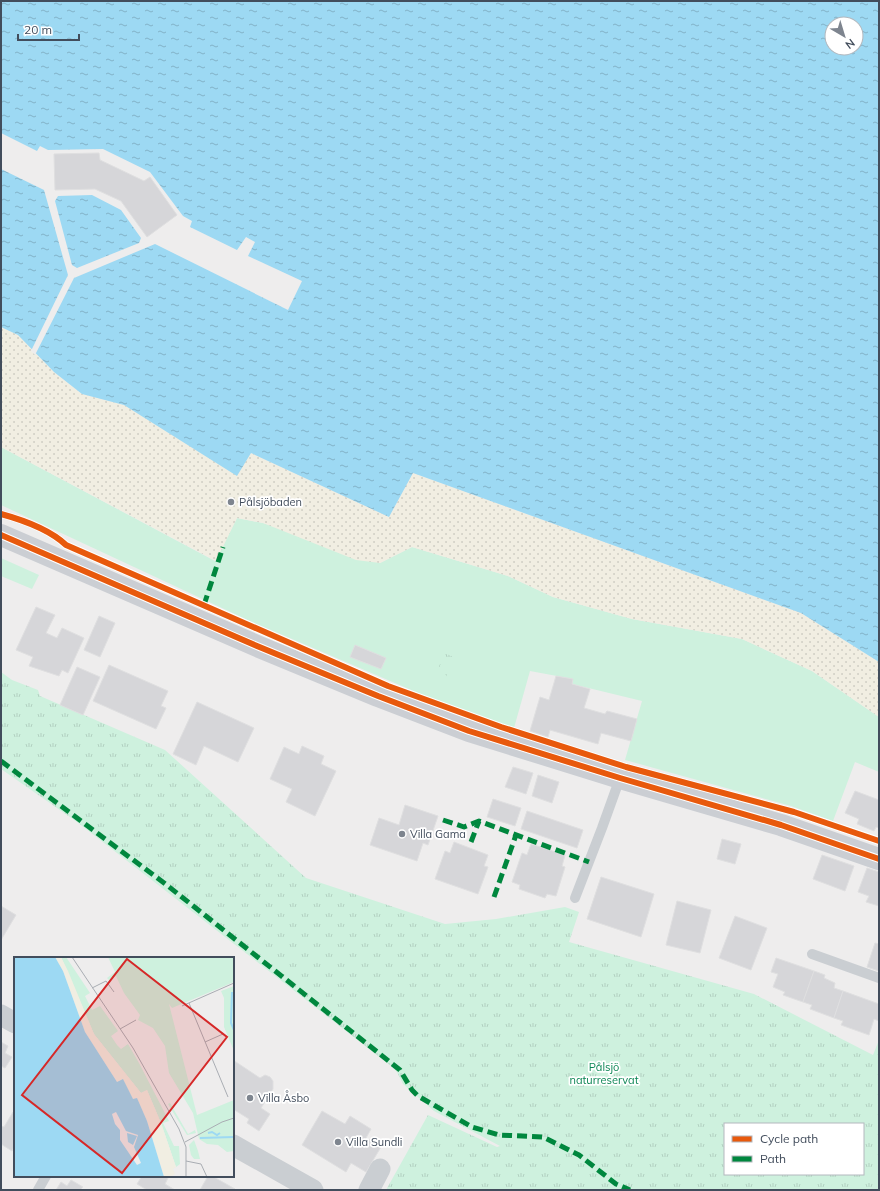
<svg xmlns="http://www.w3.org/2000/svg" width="880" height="1191" font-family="Mulish,sans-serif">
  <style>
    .green { fill: #cef1de }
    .sand { fill: url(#sand-dots) }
    .park { fill: url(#park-tufts); fill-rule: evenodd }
    .water { fill: url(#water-ripples); fill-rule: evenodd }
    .pier { fill: #eeeded; fill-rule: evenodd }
    .building { fill: #d6d6d9; stroke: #dfdfe0 }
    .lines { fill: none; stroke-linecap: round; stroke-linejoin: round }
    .lane { stroke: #caced2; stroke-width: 10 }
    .street { stroke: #caced2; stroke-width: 21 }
    .secondary { stroke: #cbced3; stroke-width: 22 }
    .quiet { stroke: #00873e; stroke-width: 5; stroke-dasharray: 10 5; stroke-linecap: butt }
    .cycleway-casing { stroke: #fff; stroke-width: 8 }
    .cycleway { stroke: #e8590c; stroke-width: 6 }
    .poi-dot { fill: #7e858f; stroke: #fff; stroke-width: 1.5 }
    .labels { text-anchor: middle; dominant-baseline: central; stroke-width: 3.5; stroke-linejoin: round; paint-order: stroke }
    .poi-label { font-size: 11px; fill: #424d5c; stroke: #fff; text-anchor: start }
    .park-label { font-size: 11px; fill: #0b8554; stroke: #fff }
    .inset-river { fill: none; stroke: #9dd9f3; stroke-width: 2 }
    .inset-road { fill: none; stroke: #a9adb3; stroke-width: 1 }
    .view { fill: #d62828; fill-opacity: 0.15; stroke: #d62828; stroke-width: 2 }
    .inset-edge { fill: none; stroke: #424d5c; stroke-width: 2 }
  </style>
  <defs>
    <pattern id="sand-dots" width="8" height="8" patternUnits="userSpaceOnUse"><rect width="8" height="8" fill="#f1eee2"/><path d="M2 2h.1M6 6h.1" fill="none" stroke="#d0cec4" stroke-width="1.8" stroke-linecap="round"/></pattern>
    <pattern id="park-tufts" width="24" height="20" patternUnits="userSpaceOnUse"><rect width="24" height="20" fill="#cef1de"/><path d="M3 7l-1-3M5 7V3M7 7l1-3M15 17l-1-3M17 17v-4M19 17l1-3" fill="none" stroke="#b2d0c1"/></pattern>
    <pattern id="water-ripples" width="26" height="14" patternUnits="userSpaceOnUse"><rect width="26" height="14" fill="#9dd9f3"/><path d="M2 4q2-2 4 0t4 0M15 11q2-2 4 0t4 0" fill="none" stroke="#82b2c8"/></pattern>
  </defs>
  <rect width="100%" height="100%" fill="#eeeded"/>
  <!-- green -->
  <g class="green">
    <polygon points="1,447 215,561 237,518 263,523 380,563 412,547 508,576 553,597 632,619 742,639 812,671 879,717 879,772 855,762 833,821 791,806 625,760 642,701 572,684 573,679 530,671 514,728 430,698 252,622 1,505"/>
    <polygon points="1,558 39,575 32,589 1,576"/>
  </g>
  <!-- sand -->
  <polygon class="sand" points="1,327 18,335 54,372 82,394 124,405 237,475 251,453 389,517 413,473 801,613 879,662 879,717 812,671 742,639 632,619 553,597 508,576 412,547 380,563 356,560 263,523 237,518 216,561 1,447"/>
  <!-- park -->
  <g class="park">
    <polygon points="444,653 454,657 445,679 436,675"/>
    <path d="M1,672L12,680L38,690L40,696L165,750L306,878L445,924L496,919L565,907L579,912L569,942L754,994L873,1055L879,1040V1190H386L428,1115L497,1147L500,1146L434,1111L403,1084L397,1072L391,1066L77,822L1,769ZM725,1124H863V1174H725Z"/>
  </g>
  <!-- water -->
  <path class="water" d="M1,1H879V662L801,613L413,473L389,517L251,453L237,476L124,405L82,394L54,372L18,335L1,327ZM832,24H856V48H832Z"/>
  <!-- pier -->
  <path class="pier" d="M1,133L37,151L40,146L48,150L103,149L150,172L183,216L192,221L190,227L237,250L246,237L255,242L248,256L302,281L288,310L155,244L74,278L35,355L31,351L68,275L44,190L1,169ZM92,195L121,210L141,238L139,243L77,268L72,265L55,201L58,196Z"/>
  <!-- building -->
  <g class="building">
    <polygon points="99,153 100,160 144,181 150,177 177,215 147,237 121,201 95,189 55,190 54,154"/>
    <polygon points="36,607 55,615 46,633 57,638 62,628 84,638 68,673 62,670 59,676 29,666 33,657 16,650"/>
    <polygon points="99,616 115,623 100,657 84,650"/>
    <polygon points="355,645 386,658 381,669 350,657"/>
    <polygon points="109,665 168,691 161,706 166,708 156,729 93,701"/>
    <polygon points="77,667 100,677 83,715 60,705"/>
    <polygon points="556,676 573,679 572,684 590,689 584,708 605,714 607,711 637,719 631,741 601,733 598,744 550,730 548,737 530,731 540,697 549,700"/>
    <polygon points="197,702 254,728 238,762 204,746 196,765 173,754"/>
    <polygon points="302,746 324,756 321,764 336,771 315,816 286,802 292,789 270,779 284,747 299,754"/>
    <polygon points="513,767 533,773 526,794 505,787"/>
    <polygon points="538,775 559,782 552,803 532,796"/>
    <polygon points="855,791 879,800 879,828 876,827 874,831 857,824 859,819 845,813"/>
    <polygon points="493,799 521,808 515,826 487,817"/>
    <polygon points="405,805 438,816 428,845 423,843 417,861 370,845 379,818 399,825"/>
    <polygon points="527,811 583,830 577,848 521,829"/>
    <polygon points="722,839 741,844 735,864 717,859"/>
    <polygon points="454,842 488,855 484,866 488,867 478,894 435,879 445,851 450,853"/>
    <polygon points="531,844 565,855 562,866 565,867 556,896 547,894 545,898 519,889 520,885 512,882 522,853 527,855"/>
    <polygon points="822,855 854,866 845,891 813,879"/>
    <polygon points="867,868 879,872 879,906 866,902 869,896 858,892"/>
    <polygon points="601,877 654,894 641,937 587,919"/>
    <polygon points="677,901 711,910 700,953 666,945"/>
    <polygon points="1,906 16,915 1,940"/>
    <polygon points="735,916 767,928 751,970 719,958"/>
    <polygon points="875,943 879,944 879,971 867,967"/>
    <polygon points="776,958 814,971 803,1002 783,995 785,992 773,987 778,974 771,972"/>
    <polygon points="814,971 825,975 824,978 835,983 834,988 843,991 834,1018 810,1009 812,1005 803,1002"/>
    <polygon points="843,991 879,1004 879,1021 874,1019 869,1035 841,1025 843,1021 834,1018"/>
    <polygon points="1,1042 8,1046 5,1053 12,1057 5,1068 1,1066"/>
    <polygon points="233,1060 260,1078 265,1075 270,1077 273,1081 273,1089 261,1108 270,1114 259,1131 247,1123 249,1119 233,1109"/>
    <polygon points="322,1111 345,1124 350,1116 371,1129 366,1138 381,1147 366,1172 351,1163 346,1172 302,1145"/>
    <polygon points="13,1112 15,1114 15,1145 12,1151 1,1144 1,1126 4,1127"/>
    <polygon points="142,1176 169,1176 165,1184 175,1190 147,1190 137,1184"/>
    <polygon points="208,1176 212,1176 235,1189 200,1190"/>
    <polygon points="71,1180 83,1187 80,1190 56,1190 61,1182 67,1186"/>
  </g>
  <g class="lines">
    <!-- lane -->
    <g class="lane">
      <polyline points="575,898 602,828 620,778"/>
      <polyline points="812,954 879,978"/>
      <polyline points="38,1190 46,1176"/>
    </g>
    <!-- street -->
    <g class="street">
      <polyline points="1,1015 15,1023"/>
      <polyline points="233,1145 313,1190"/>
      <polyline points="369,1190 380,1169"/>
    </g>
    <!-- secondary -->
    <polyline class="secondary" points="1,535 257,646 378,696 469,731 620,778 781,825 879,859"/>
    <!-- quiet -->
    <g class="quiet">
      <polyline points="204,605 223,547"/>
      <polyline points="1,761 168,886 400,1070 412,1090 418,1096 472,1127 499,1135 543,1137 579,1155 616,1184 630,1190"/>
      <polyline points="443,820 464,827 479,821 589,862"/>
      <polyline points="471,842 479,821"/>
      <polyline points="494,897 516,835"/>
    </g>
    <defs>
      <g id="cycleway">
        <path d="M1,514C23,520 49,529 66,545L388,686L501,727L626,767L794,812L879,841"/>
        <polyline points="1,535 257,646 378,696 469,731 620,778 781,825 879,859"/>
      </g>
    </defs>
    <!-- cycleway casing -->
    <use href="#cycleway" class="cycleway-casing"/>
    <!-- cycleway -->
    <use href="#cycleway" class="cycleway"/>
  </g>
  <!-- markers -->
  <g class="poi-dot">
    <circle cx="231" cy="502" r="4"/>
    <circle cx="402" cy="834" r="4"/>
    <circle cx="250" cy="1098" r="4"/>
    <circle cx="338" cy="1142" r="4"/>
  </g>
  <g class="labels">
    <!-- poi labels -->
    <g class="poi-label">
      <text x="239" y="502">Pålsjöbaden</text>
      <text x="410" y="834">Villa Gama</text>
      <text x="258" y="1098">Villa Åsbo</text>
      <text x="346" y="1142">Villa Sundli</text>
    </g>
    <!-- park labels -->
    <g class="park-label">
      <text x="604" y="1067">Pålsjö<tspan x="604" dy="13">naturreservat</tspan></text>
    </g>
  </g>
  <!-- overview -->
  <g transform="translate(14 957)">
    <rect width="220" height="220" fill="#eeeded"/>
    <path d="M47,0H52L76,36L71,39L78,53L86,49L104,74L97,79L103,88L107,92L114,87L125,106L155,164L149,166L160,189H165L166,207L162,210L147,166L133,133L127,136L80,77ZM156,146L174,177L181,173L182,176L173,178L154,147ZM180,183L184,194L186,202H180L177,198L175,188Z" fill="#cef1de"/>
    <path d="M41,0H47L54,14L80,77L127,136L133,133L147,166L162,210L159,212L161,217L156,220H150L133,164L123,141L119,142L109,123L103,125L71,75L49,14Z" fill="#f1eee2"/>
    <path d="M94,0H220V25L158,51L155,47L183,158L220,143V194L213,195L204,188L193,187L185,182L179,156L155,116L151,89L139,71L124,63L126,58L110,36L102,19L95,23L93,21L101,15ZM220,29V94L210,70V41L207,34Z" fill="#cef1de"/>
    <path d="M0,0H41L49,14L71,75L103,125L109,122L119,142L123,141L133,164L150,220H0Z" fill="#9dd9f3"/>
    <path d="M102,155L112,174L124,178L137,171L124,178L120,190L127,206L123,208L106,183V173L101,167L98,157ZM113,176L123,179L119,188L114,185Z" fill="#eeeded" fill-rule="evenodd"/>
    <path class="inset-river" d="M218,35L217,66L220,73M194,176L198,175L203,178L206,176M186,181L220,180"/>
    <path class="inset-road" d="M58,0L119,91L165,172L172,190V220M78,31L92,24L100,35M175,46L214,140M168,49L220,26M106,72L122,63M191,85L209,77M171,185L208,165L220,161M172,204L187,207L193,220"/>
    <path class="view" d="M113,2L213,80L108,216L8,138Z"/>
    <rect width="220" height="220" class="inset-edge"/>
  </g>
  <!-- border -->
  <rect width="880" height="1191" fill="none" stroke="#424d5c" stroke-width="4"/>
  <!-- legend -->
  <rect x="724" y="1123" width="140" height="52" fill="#ffffff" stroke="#b3b8be"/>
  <rect x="732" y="1136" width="20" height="6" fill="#e8590c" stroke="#b3b8be"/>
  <text x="760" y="1143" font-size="12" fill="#424d5c">Cycle path</text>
  <rect x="732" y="1156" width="20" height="6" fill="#00873e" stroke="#b3b8be"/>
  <text x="760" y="1163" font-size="12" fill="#424d5c">Path</text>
  <!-- north arrow -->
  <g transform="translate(844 36) rotate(142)"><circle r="19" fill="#ffffff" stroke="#b3b8be"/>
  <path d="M0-3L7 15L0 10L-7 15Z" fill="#7e858f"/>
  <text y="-6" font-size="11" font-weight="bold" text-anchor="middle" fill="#424d5c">N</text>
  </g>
  <!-- scale -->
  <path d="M18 34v6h61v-6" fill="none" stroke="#424d5c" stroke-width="2"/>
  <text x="24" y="34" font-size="12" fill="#424d5c" stroke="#ffffff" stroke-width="3" paint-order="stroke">20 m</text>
</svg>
